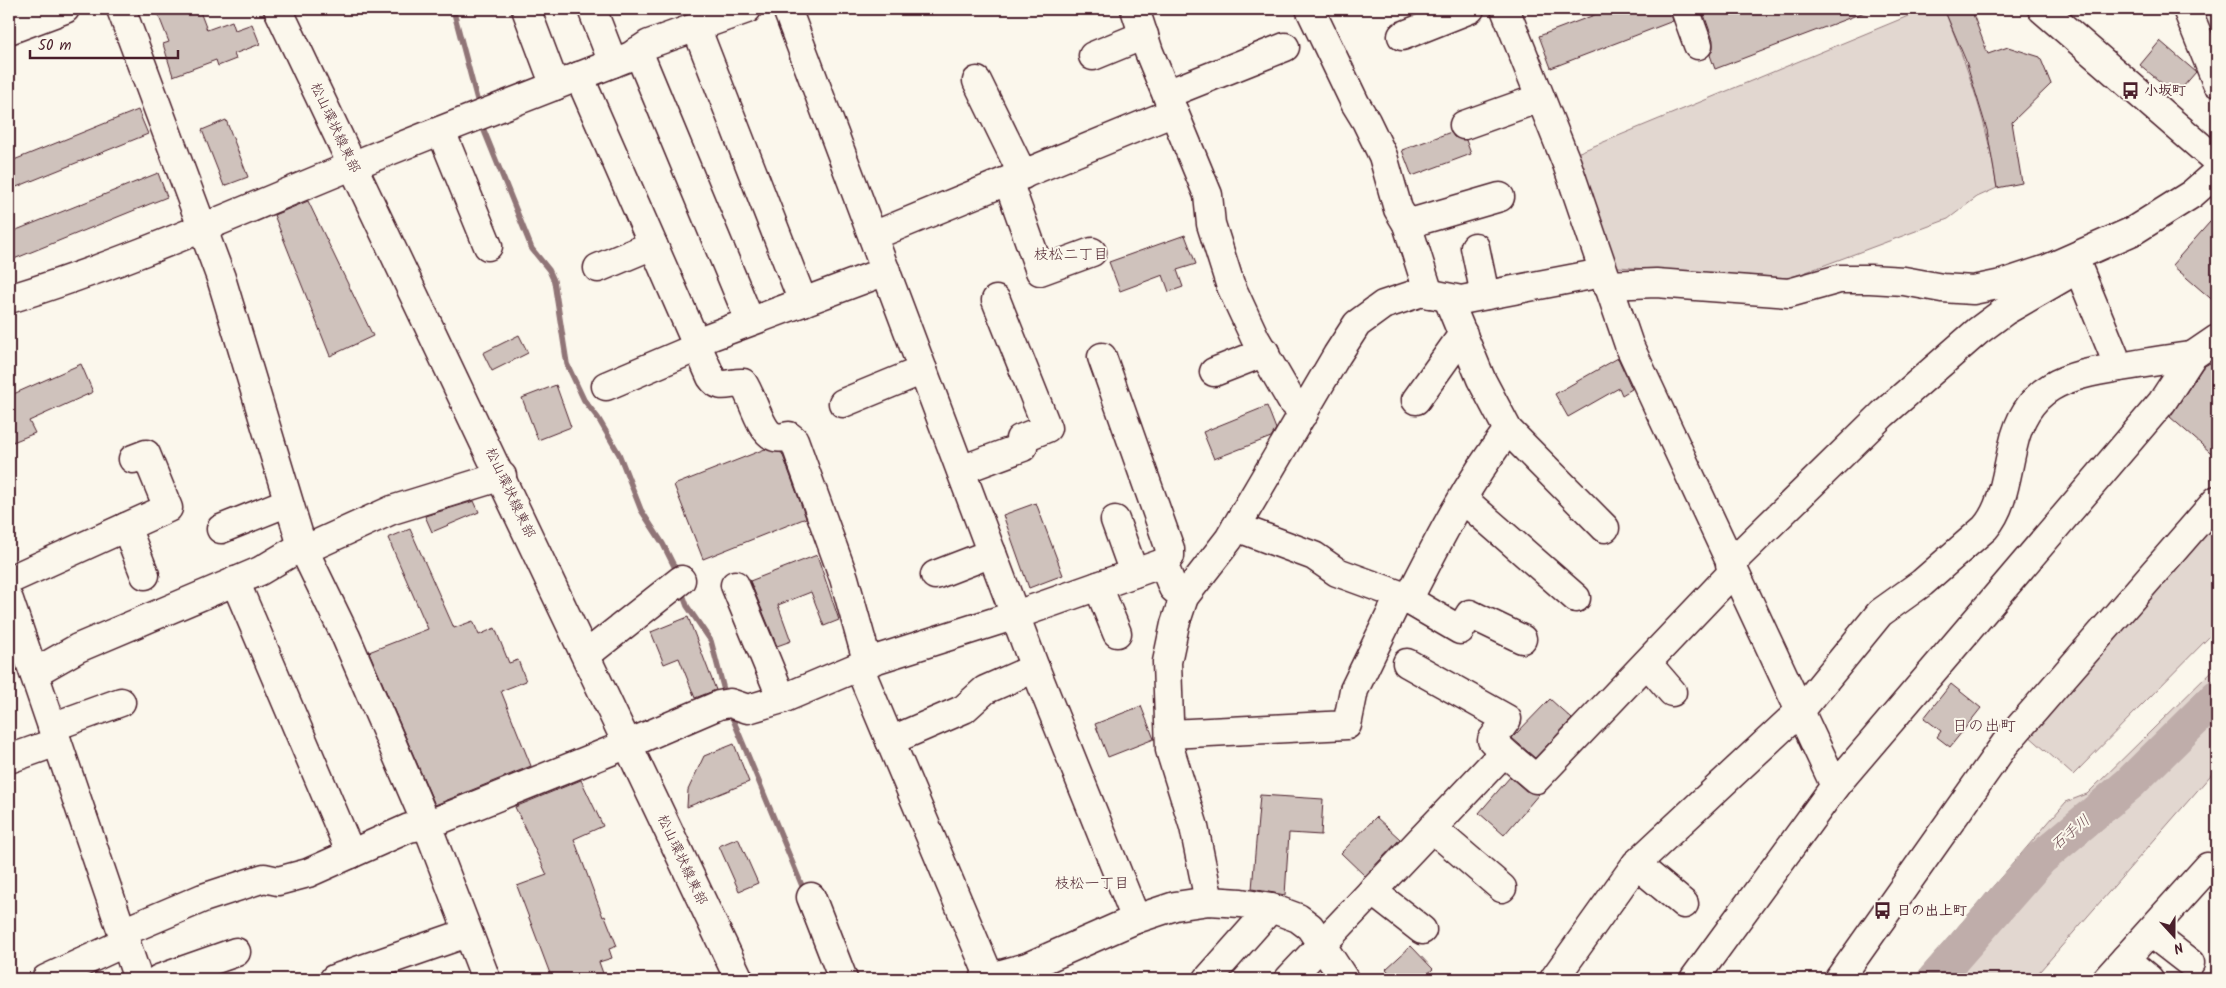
<svg xmlns="http://www.w3.org/2000/svg" width="2226" height="988" font-family="Kalam,'Klee One',sans-serif">
  <style>
    .built { fill: #eee7de }
    .green { fill: #e2d7d0; stroke: #967b7e }
    .lines { fill: none; stroke-linecap: round; stroke-linejoin: round }
    .stream { stroke: #907477; stroke-width: 5.5 }
    .river { stroke: #bfadaa; stroke-width: 35 }
    .building { fill: #cfc2bc; stroke: #4a1f2b }
    .minor-casing { stroke: #4a1f2b; stroke-width: 31 }
    .major-casing { stroke: #4a1f2b; stroke-width: 31 }
    .minor { stroke: #fbf7ec; stroke-width: 28 }
    .major { stroke: #fbf7ec; stroke-width: 28 }
    .labels { text-anchor: middle; dominant-baseline: central; stroke-width: 4; stroke-linejoin: round; paint-order: stroke }
    .poi-label { font-size: 14px; font-weight: bold; fill: #4a1f2b; stroke: #fbf7ec; text-anchor: start }
    .street-label { font-size: 14px; fill: #4a1f2b; stroke: #fbf7ec }
    .neighbourhood-label { font-size: 15px; fill: #4a1f2b; stroke: #fbf7ec }
    .water-label { font-size: 15px; font-style: italic; fill: #6d4a51; stroke: #fbf7ec }
    .quarter-label { font-size: 16px; fill: #4a1f2b; stroke: #fbf7ec }
  </style>
  <rect width="100%" height="100%" fill="#fbf7ec"/>
  <filter id="ink" filterUnits="userSpaceOnUse"><feTurbulence type="fractalNoise" baseFrequency=".02" numOctaves="2"/><feDisplacementMap in="SourceGraphic" scale="10" xChannelSelector="R" yChannelSelector="G"/><feConvolveMatrix kernelMatrix="1 2 1 2 8 2 1 2 1" color-interpolation-filters="sRGB"/></filter>
  <g filter="url(#ink)">
    <!-- built -->
    <polygon class="built" points="2197,9 2217,9 2217,61"/>
    <!-- green -->
    <g class="green">
      <path d="M1925,9H1944C1968,68 1988,125 1997,188L1977,197L1948,219L1790,278L1617,267L1577,153Z"/>
      <polygon points="2217,516 2217,629 2073,775 2027,734"/>
      <polygon points="2217,666 2217,768 2033,979 1913,979 2066,802 2087,794"/>
    </g>
    <g class="lines">
      <!-- stream -->
      <g class="stream">
        <polyline points="453,9 479,107"/>
        <polyline points="481,123 532,249 549,270 554,281 567,364 584,400 598,418 619,454 641,510 663,544 676,570"/>
        <polyline points="682,592 687,606 711,641 725,694"/>
        <polyline points="730,712 805,893"/>
      </g>
      <!-- river -->
      <polyline class="river" points="1935,979 2040,859 2130,783 2217,697"/>
    </g>
    <!-- building -->
    <g class="building">
      <polygon points="156,9 199,9 207,30 232,21 235,30 252,24 260,44 234,54 236,59 218,66 216,60 173,76 163,44 169,42"/>
      <polygon points="1610,9 1670,9 1673,21 1551,68 1539,36"/>
      <polygon points="1702,9 1870,9 1870,10 1715,69 1710,55 1713,48 1713,40"/>
      <polygon points="1944,9 1971,9 1988,54 2008,47 2040,57 2051,84 2012,122 2022,183 1997,188 1987,130 1966,61"/>
      <polygon points="2160,41 2196,72 2176,95 2140,65"/>
      <polygon points="138,110 148,134 9,190 9,162"/>
      <polygon points="226,120 248,177 224,186 202,130"/>
      <polygon points="1451,132 1454,137 1466,140 1471,154 1412,176 1402,150"/>
      <polygon points="158,173 167,197 9,261 9,233"/>
      <polygon points="308,201 373,336 330,356 274,215"/>
      <polygon points="2217,214 2217,304 2172,265"/>
      <polygon points="1185,235 1196,264 1177,270 1183,287 1169,292 1163,275 1120,291 1109,262"/>
      <polygon points="519,335 528,353 492,371 483,353"/>
      <polygon points="1618,358 1632,389 1622,395 1619,388 1568,417 1555,394"/>
      <polygon points="2210,363 2217,369 2217,458 2170,417 2203,367"/>
      <polygon points="81,364 93,392 29,421 35,433 13,442 9,433 9,396"/>
      <polygon points="556,385 571,427 538,440 522,398"/>
      <polygon points="1267,406 1276,429 1271,437 1214,459 1203,432"/>
      <polygon points="765,449 782,453 806,518 703,559 674,485"/>
      <polygon points="474,501 479,512 432,532 425,516"/>
      <polygon points="1036,503 1063,575 1029,588 1003,515"/>
      <polygon points="410,529 454,628 473,621 479,635 495,628 509,663 518,660 526,681 501,691 531,766 435,805 369,652 428,629 388,538"/>
      <polygon points="817,555 839,620 824,626 811,592 778,605 791,641 777,646 750,581"/>
      <polygon points="688,617 716,690 695,698 679,658 664,664 651,632"/>
      <polygon points="1951,684 1981,708 1950,747 1937,737 1941,731 1924,718"/>
      <polygon points="1550,699 1572,719 1535,758 1512,738"/>
      <polygon points="1141,706 1154,739 1108,757 1095,724"/>
      <polygon points="734,744 749,782 687,807 688,790 704,756"/>
      <polygon points="1510,777 1526,791 1539,794 1504,835 1479,813"/>
      <polygon points="581,780 603,826 574,839 603,917 605,916 617,946 609,949 612,958 599,962 605,979 552,979 517,886 547,875 515,807"/>
      <polygon points="1260,795 1323,799 1321,835 1289,833 1285,895 1252,889"/>
      <polygon points="1376,817 1400,839 1365,876 1341,853"/>
      <polygon points="738,838 758,883 739,891 719,846"/>
      <polygon points="1411,946 1433,969 1422,979 1395,979 1386,969"/>
    </g>
    <g class="lines">
      <defs>
        <g id="minor">
          <polyline points="121,9 221,278 302,546 346,637 427,825 486,979"/>
          <polyline points="278,9 739,979"/>
          <polyline points="526,9 555,86"/>
          <polyline points="592,9 613,63"/>
          <polyline points="787,9 1035,668 1136,919"/>
          <polyline points="1135,9 1149,52 1208,195 1211,224 1230,284 1255,338 1291,400 1304,413"/>
          <polyline points="1310,9 1355,103 1366,121 1383,156 1398,209 1407,224 1429,294"/>
          <polyline points="1505,9 1567,164 1629,345 1835,786"/>
          <polyline points="1685,9 1698,45"/>
          <polyline points="2187,9 2217,83"/>
          <polyline points="696,27 803,302"/>
          <polyline points="9,30 65,9"/>
          <polyline points="1402,36 1470,9"/>
          <polyline points="638,51 750,321"/>
          <polyline points="1093,56 1144,35"/>
          <path d="M579,76L711,377C720,391 729,382 743,383C752,396 760,430 773,436C778,439 783,437 789,436L794,440L844,578L868,664"/>
          <polyline points="977,81 1023,175"/>
          <polyline points="1167,94 1285,47"/>
          <polyline points="1464,125 1540,98"/>
          <polyline points="441,131 488,246"/>
          <polyline points="1008,181 1040,271 1092,252"/>
          <polyline points="1407,224 1500,197"/>
          <polyline points="873,236 1174,112"/>
          <polyline points="1475,247 1485,295"/>
          <polyline points="2077,265 2119,367"/>
          <polyline points="598,268 653,245"/>
          <polyline points="1607,285 1656,283 1789,293 1839,279 1870,279 1904,281 1942,288 1973,290 2002,284 2047,269 2133,231 2192,194 2217,172"/>
          <path d="M9,299C127,263 239,212 354,165C446,128 538,92 631,56L649,44L747,9"/>
          <polyline points="1448,299 1481,379 1508,430 1605,528"/>
          <polyline points="1102,357 1170,549 1170,556 1163,563"/>
          <polyline points="1214,372 1265,352"/>
          <polyline points="606,386 686,352 704,339 886,271"/>
          <polyline points="1416,400 1463,334"/>
          <polyline points="843,403 923,370"/>
          <polyline points="961,470 1023,447 1020,439 1047,428 996,300"/>
          <polyline points="1463,499 1576,598"/>
          <polyline points="1115,520 1134,573"/>
          <polyline points="126,527 145,575"/>
          <polyline points="221,529 288,502"/>
          <polyline points="304,550 392,510 502,476"/>
          <polyline points="1730,564 1883,414 1978,331 2005,311 2069,274"/>
          <polyline points="935,575 992,553"/>
          <polyline points="9,580 168,508 146,454 133,459"/>
          <polyline points="235,581 351,854"/>
          <polyline points="735,585 782,699"/>
          <polyline points="1098,586 1117,633"/>
          <polyline points="1400,595 1460,630 1470,614 1522,639"/>
          <polyline points="9,600 138,979"/>
          <path d="M1408,600C1438,541 1468,482 1508,430"/>
          <polyline points="586,655 681,580"/>
          <polyline points="1407,663 1507,719 1492,740 1504,752"/>
          <polyline points="1647,663 1672,692"/>
          <polyline points="859,667 990,978"/>
          <polyline points="34,673 78,648 260,571 302,546"/>
          <polyline points="52,727 121,702"/>
          <polyline points="1170,734 1347,725 1354,690 1400,595 1337,572 1314,556 1236,527"/>
          <polyline points="890,741 964,709 985,690 1035,668"/>
          <polyline points="9,759 57,742"/>
          <polyline points="1432,828 1502,888"/>
          <polyline points="1636,864 1684,904"/>
          <polyline points="1372,891 1422,930"/>
          <polyline points="811,897 843,979"/>
          <polyline points="1209,901 1194,827 1170,750 1167,662 1175,624 1184,597 1229,539 1337,355 1357,324 1383,305 1422,292 1461,300 1602,273"/>
          <polyline points="123,932 203,898 264,878 278,881 308,873 409,828 427,825 628,744 719,705 730,703 748,709 782,699 874,660 1016,615 1163,563 1173,588 1184,597"/>
          <polyline points="2150,932 2190,963"/>
          <polyline points="2125,959 2149,979"/>
          <polyline points="46,979 126,942"/>
          <polyline points="159,979 236,952"/>
          <polyline points="334,979 467,933"/>
          <polyline points="984,979 1027,967 1136,919 1175,906 1209,901 1241,903 1271,908 1298,918 1310,927 1344,979"/>
          <polyline points="1208,979 1271,908"/>
          <polyline points="1289,979 1504,752 1536,779 1734,571"/>
          <path d="M1554,979L1636,864L1801,710L1880,613L1922,583L1985,528C2004,506 2006,474 2013,446C2026,385 2066,376 2120,367C2144,363 2168,359 2192,356"/>
          <polyline points="1694,979 1835,786 2162,402 2192,356 2217,339"/>
          <polyline points="1839,979 2005,744 2217,500"/>
          <polyline points="2107,979 2208,867 2217,873"/>
        </g>
        <polyline id="major" points="2042,9 2217,161"/>
      </defs>
      <!-- minor casing -->
      <use href="#minor" class="minor-casing"/>
      <!-- major casing -->
      <use href="#major" class="major-casing"/>
      <!-- minor -->
      <use href="#minor" class="minor"/>
      <!-- major -->
      <use href="#major" class="major"/>
    </g>
  </g>
  <!-- icons -->
  <defs>
    <symbol id="bus-bare" viewBox="-9 -9 18 18"><path d="M-5-6H5V4H4V6H2V4H-2V6H-4V4H-5ZM-3.5-4V0h7V-4ZM-3.5 1.2v1.5H-2V1.2ZM2 1.2v1.5H3.5V1.2Z" fill="#4a1f2b" stroke="#fbf7ec" stroke-width="2.5" paint-order="stroke"/></symbol>
  </defs>
  <g fill-rule="evenodd">
    <use href="#bus-bare" x="2118" y="78" width="25" height="25"/>
    <use href="#bus-bare" x="1870" y="898" width="25" height="25"/>
  </g>
  <g class="labels">
    <!-- poi labels -->
    <g class="poi-label">
      <text x="2144" y="91">小坂町</text>
      <text x="1897" y="911">日の出上町</text>
    </g>
    <!-- street labels -->
    <g class="street-label">
      <text transform="translate(335 128) rotate(65)">松山環状線東部</text>
      <text transform="translate(510 493) rotate(65)">松山環状線東部</text>
      <text transform="translate(682 860) rotate(65)">松山環状線東部</text>
    </g>
    <!-- neighbourhood labels -->
    <g class="neighbourhood-label">
      <text x="1071" y="255">枝松二丁目</text>
      <text x="1092" y="884">枝松一丁目</text>
    </g>
    <!-- water labels -->
    <g class="water-label">
      <text transform="translate(2071 833) rotate(-40)">石手川</text>
    </g>
    <!-- quarter labels -->
    <g class="quarter-label">
      <text x="1984" y="726">日の出町</text>
    </g>
  </g>
  <!-- margin -->
  <rect width="2226" height="988" fill="none" stroke="#fbf7ec" stroke-width="30"/>
  <rect x="15" y="15" width="2196" height="958" fill="none" stroke="#4a1f2b" stroke-width="2" filter="url(#ink)"/>
  <!-- north arrow -->
  <g transform="translate(2174 936) rotate(159)" stroke="#fbf7ec" stroke-width="4" paint-order="stroke">
  <path d="M0-4L9 19L0 12L-9 19Z" fill="#4a1f2b"/>
  <text y="-8" font-size="14" font-weight="bold" text-anchor="middle" fill="#4a1f2b">N</text>
  </g>
  <!-- scale -->
  <path d="M30 50v8h148v-8" fill="none" stroke="#4a1f2b" stroke-width="2.5"/>
  <text x="38" y="50" font-size="15" fill="#4a1f2b" stroke="#fbf7ec" stroke-width="4" paint-order="stroke">50 m</text>
</svg>
